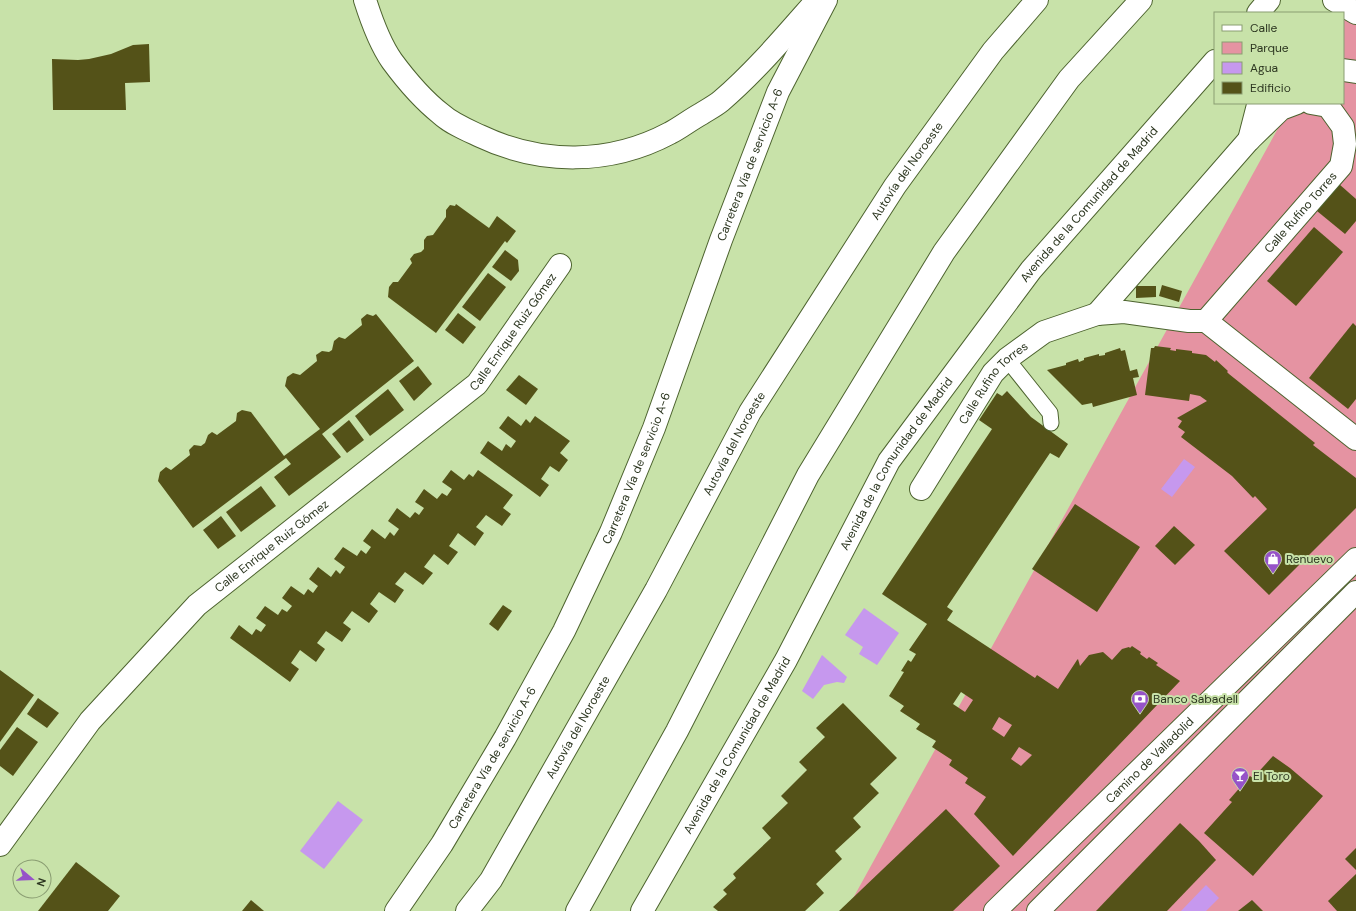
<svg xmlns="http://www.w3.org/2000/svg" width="1356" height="911" font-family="'DM Sans',sans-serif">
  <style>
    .green { fill: #e593a2 }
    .water { fill: #c698ee }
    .building { fill: #545218; fill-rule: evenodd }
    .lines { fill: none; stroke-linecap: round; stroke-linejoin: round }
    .service-casing { stroke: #4d632f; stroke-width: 17 }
    .minor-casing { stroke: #4d632f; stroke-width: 24 }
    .tertiary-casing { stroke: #4d632f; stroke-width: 24 }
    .motorway-casing { stroke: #4d632f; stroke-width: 24 }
    .service { stroke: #fff; stroke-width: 15 }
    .minor { stroke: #fff; stroke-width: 22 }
    .tertiary { stroke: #fff; stroke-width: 22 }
    .motorway { stroke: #fff; stroke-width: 22 }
    .labels { text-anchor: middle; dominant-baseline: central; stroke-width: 4; stroke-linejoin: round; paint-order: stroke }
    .street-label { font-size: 12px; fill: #2c3620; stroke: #c8e2a9 }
    .poi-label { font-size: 12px; fill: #2c3620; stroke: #c8e2a9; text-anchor: start }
  </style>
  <rect width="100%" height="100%" fill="#c8e2a9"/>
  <!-- green -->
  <polygon class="green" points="1349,0 1356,0 1356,911 846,911 1292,103 1343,103 1343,13"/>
  <!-- water -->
  <g class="water">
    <polygon points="1184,459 1195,467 1172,497 1161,489"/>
    <polygon points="864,608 899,633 877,665 859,654 863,647 845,635"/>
    <polygon points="822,655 847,677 844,683 837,682 824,685 813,699 802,691"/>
    <polygon points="338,801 363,820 324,869 300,851"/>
    <polygon points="1206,885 1219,898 1206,911 1181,911"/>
  </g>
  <!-- building -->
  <g class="building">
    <polygon points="149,44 150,82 125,83 126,110 53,110 52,59 78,60 89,59 111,54 133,45"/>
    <polygon points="1339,184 1356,199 1356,221 1345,234 1317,211"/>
    <polygon points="456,204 489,228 497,216 516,231 507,243 505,241 436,333 388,297 389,287 393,282 398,282 412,263 410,259 414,254 421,252 424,249 424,240 427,236 433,235 446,217 446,210 450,205 455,206"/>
    <polygon points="1314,227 1343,252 1296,306 1267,281"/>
    <polygon points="505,250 518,260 519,271 511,281 492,267"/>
    <polygon points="488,273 506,287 480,321 462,307"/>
    <polygon points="1162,285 1182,291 1179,302 1159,296"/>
    <polygon points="1136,286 1156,286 1156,297 1136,298"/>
    <polygon points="458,313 476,327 463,344 445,330"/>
    <polygon points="367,314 373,316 376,314 414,361 322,434 341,457 289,496 274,477 291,464 286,458 193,528 158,481 160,472 166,467 171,470 190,455 189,450 194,445 201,446 205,443 208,435 212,432 217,435 236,421 237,413 242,410 251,412 284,456 320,429 285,386 287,377 293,373 300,375 317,361 316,355 322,351 329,352 332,350 334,341 339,337 345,339 362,325 361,319"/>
    <polygon points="1353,323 1356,326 1356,399 1348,409 1309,378"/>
    <polygon points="1155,346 1171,348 1170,350 1176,351 1176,349 1192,351 1192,353 1206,355 1215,362 1216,360 1228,371 1227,372 1229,374 1315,443 1313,445 1356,478 1356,508 1269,595 1224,551 1267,509 1255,496 1253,498 1232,476 1181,437 1185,432 1178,427 1182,421 1177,418 1207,401 1200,396 1190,394 1189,401 1145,395 1151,348 1154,348"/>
    <polygon points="1120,348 1121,351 1125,350 1130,371 1137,369 1139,377 1133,378 1137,395 1093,407 1092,403 1082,405 1047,370 1066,365 1066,363 1078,359 1079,362 1084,360 1084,358 1099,354 1099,356 1105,355 1105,353"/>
    <polygon points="418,366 432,384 414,401 399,381"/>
    <polygon points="519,375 538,389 526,405 506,390"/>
    <polygon points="388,389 404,410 370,436 355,416"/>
    <path d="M1007,391L1031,417L1068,444L1059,458L1050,453L947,607L953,611L947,620L1035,678L1037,675L1058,689L1077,660L1078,659L1080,666L1089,655L1103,652L1112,660L1122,649L1129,647L1130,648L1132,646L1141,652L1140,654L1147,659L1149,657L1158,663L1156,665L1180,681L1013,856L974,814L986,797L965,783L968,778L949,765L952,760L932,747L936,741L916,729L920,724L900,711L904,706L889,696L904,672L901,671L908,660L911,662L916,654L909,650L927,624L882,594L992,429L979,420L997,393L1002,396ZM961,692L973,700L965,712L953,704ZM999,717L1012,725L1004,737L992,729ZM1019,747L1032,755L1021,766L1011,759Z"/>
    <polygon points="508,416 521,426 526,419 530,423 535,416 570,441 560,453 568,460 559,472 550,466 541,479 549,485 540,497 480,453 488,441 502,451 506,444 511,448 516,441 499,428"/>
    <polygon points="349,420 364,440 347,453 332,434"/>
    <polygon points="451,470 464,480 469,474 473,477 478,470 513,495 503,508 511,514 502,526 486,515 476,527 484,533 475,546 458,533 449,546 458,552 448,565 434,554 424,567 433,573 423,585 405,572 395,584 404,590 395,603 379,592 370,604 378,611 369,623 352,611 343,623 351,629 342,642 326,631 317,643 325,649 316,662 300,650 291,663 299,669 290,682 230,638 239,625 252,635 256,629 261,632 266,625 256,618 265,606 278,615 282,609 287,612 292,606 282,598 291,586 304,595 308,589 313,593 318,586 309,579 318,567 331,577 336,570 340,574 345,567 334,559 343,547 357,556 361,550 366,554 371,547 363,541 372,529 385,539 390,532 394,536 399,529 388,521 397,508 410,518 415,512 419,515 424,508 415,502 424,489 437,499 442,493 447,496 452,489 442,482"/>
    <polygon points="261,486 276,506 241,532 226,512"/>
    <polygon points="1075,504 1140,547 1097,612 1032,569"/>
    <polygon points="221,516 236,536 218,549 203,530"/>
    <polygon points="1174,526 1195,545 1175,565 1155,546"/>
    <polygon points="503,605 512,611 498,631 489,624"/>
    <polygon points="0,670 34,695 0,742"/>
    <polygon points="38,698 59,713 47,728 27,714"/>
    <polygon points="843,703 897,758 870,784 879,793 853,818 861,827 835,851 842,859 816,884 824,893 805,911 718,911 713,907 727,894 723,890 736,878 733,874 771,838 762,828 788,803 781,796 807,770 799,762 825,737 816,728"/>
    <polygon points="17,727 38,742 13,776 0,766 0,750"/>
    <polygon points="1273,756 1290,768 1323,796 1253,876 1204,833 1232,802 1229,800 1250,776 1253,778"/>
    <polygon points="946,809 1000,866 953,911 839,911"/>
    <polygon points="1180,823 1199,841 1216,860 1167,911 1096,911"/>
    <polygon points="1356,848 1356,870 1345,859"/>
    <polygon points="76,862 120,896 108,911 38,911"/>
    <polygon points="1356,874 1356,911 1337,911 1328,901"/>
    <polygon points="251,900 264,911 242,911"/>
    <polygon points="1252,900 1263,911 1238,911"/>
  </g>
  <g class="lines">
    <defs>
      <polyline id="service" points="1007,359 1050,413 1051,423"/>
      <g id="minor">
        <path d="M365,0C371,19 380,44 392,61C406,80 422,99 441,114C452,124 467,130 480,136C541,165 610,165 670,133C680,128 690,120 701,114C707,110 715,106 721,101C756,71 786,35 817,0"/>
        <polyline points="1334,0 1356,13"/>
        <polyline points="1258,13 1269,0"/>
        <polyline points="1343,70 1356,72"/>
        <polyline points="1249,140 1258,105 1261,103"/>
        <polyline points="1097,314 1248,141 1281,109 1297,103"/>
        <path id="s1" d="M1206,321L1341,166L1345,144L1343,127L1328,106L1311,103"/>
        <path id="s2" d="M921,489L993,373L1007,359L1044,332L1097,314L1124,312L1189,321H1206L1356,439"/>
        <path id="s3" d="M0,845L90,721L197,605L477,384L560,265"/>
        <path id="s4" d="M396,911L442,844L505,738L564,631L611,532L654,428L721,240L778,92L826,0"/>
        <path id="s5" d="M642,911L786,660L889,461L1031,270L1215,61"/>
      </g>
      <g id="tertiary">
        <path id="s6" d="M995,911L1356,559"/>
        <polyline points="1038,911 1356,592"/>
      </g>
      <g id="motorway">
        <path id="s7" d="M467,911L491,880L656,590L750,412L895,186L993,51L1037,0"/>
        <polyline points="577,911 677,731 808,475 944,252 1069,79 1141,0"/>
      </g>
    </defs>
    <!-- service casing -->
    <use href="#service" class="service-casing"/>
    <!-- minor casing -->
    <use href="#minor" class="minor-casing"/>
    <!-- tertiary casing -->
    <use href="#tertiary" class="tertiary-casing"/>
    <!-- motorway casing -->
    <use href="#motorway" class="motorway-casing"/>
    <!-- service -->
    <use href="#service" class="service"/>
    <!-- minor -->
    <use href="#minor" class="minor"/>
    <!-- tertiary -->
    <use href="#tertiary" class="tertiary"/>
    <!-- motorway -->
    <use href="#motorway" class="motorway"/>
  </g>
  <!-- icons -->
  <defs>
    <symbol id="shop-pin" viewBox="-11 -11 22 30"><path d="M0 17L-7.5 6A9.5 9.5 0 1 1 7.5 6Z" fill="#9653c8" stroke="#c8e2a9"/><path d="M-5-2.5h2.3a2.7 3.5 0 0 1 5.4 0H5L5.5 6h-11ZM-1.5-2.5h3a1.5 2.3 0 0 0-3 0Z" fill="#fff"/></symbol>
    <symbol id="bank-pin" viewBox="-11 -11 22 30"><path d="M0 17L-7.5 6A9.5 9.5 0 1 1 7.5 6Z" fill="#9653c8" stroke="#c8e2a9"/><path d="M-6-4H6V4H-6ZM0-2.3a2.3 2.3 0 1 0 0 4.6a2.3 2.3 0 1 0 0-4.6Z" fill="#fff"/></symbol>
    <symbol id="bar-pin" viewBox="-11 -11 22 30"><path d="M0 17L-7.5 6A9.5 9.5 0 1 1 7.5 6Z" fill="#9653c8" stroke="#c8e2a9"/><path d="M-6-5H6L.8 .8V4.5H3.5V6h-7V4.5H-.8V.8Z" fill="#fff"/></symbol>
  </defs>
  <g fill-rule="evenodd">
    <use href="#shop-pin" x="1263" y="549" width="20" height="27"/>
    <use href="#bank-pin" x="1130" y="689" width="20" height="27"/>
    <use href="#bar-pin" x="1230" y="766" width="20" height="27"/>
  </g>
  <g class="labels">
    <!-- street labels -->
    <g class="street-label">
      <text stroke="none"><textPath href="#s4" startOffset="829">Carretera Vía de servicio A-6</textPath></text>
      <text stroke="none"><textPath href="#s7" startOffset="862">Autovía del Noroeste</textPath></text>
      <text stroke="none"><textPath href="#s5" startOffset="839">Avenida de la Comunidad de Madrid</textPath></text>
      <text stroke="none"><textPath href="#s1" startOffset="144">Calle Rufino Torres</textPath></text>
      <text stroke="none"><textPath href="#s3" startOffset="731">Calle Enrique Ruiz Gómez</textPath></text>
      <text stroke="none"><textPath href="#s2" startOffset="129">Calle Rufino Torres</textPath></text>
      <text stroke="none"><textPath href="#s7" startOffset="539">Autovía del Noroeste</textPath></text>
      <text stroke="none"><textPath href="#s5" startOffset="515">Avenida de la Comunidad de Madrid</textPath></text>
      <text stroke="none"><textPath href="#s4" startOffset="505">Carretera Vía de servicio A-6</textPath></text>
      <text stroke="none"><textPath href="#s3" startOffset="406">Calle Enrique Ruiz Gómez</textPath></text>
      <text stroke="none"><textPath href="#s7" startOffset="215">Autovía del Noroeste</textPath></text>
      <text stroke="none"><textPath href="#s5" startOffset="191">Avenida de la Comunidad de Madrid</textPath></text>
      <text stroke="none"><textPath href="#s4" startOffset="181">Carretera Vía de servicio A-6</textPath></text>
      <text stroke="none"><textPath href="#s6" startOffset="216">Camino de Valladolid</textPath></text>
    </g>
    <!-- poi labels -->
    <g class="poi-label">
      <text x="1286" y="559">Renuevo</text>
      <text x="1153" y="699">Banco Sabadell</text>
      <text x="1253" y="776">El Toro</text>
    </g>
  </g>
  <!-- legend -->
  <rect x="1214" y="12" width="130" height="92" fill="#c8e2a9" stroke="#8a9d72"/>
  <rect x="1222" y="25" width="20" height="6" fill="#ffffff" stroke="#8a9d72"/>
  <text x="1250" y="32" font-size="12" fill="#2c3620">Calle</text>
  <rect x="1222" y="42" width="20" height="12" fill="#e593a2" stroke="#8a9d72"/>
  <text x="1250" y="52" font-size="12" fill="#2c3620">Parque</text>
  <rect x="1222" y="62" width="20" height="12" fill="#c698ee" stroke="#8a9d72"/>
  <text x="1250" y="72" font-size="12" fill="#2c3620">Agua</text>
  <rect x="1222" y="82" width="20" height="12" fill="#545218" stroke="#8a9d72"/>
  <text x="1250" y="92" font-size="12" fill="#2c3620">Edificio</text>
  <!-- north arrow -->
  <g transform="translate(32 879) rotate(109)"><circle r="19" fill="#c8e2a9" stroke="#8a9d72"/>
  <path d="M0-3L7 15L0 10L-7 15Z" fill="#9653c8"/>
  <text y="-6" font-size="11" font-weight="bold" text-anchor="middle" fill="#2c3620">N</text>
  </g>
</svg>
